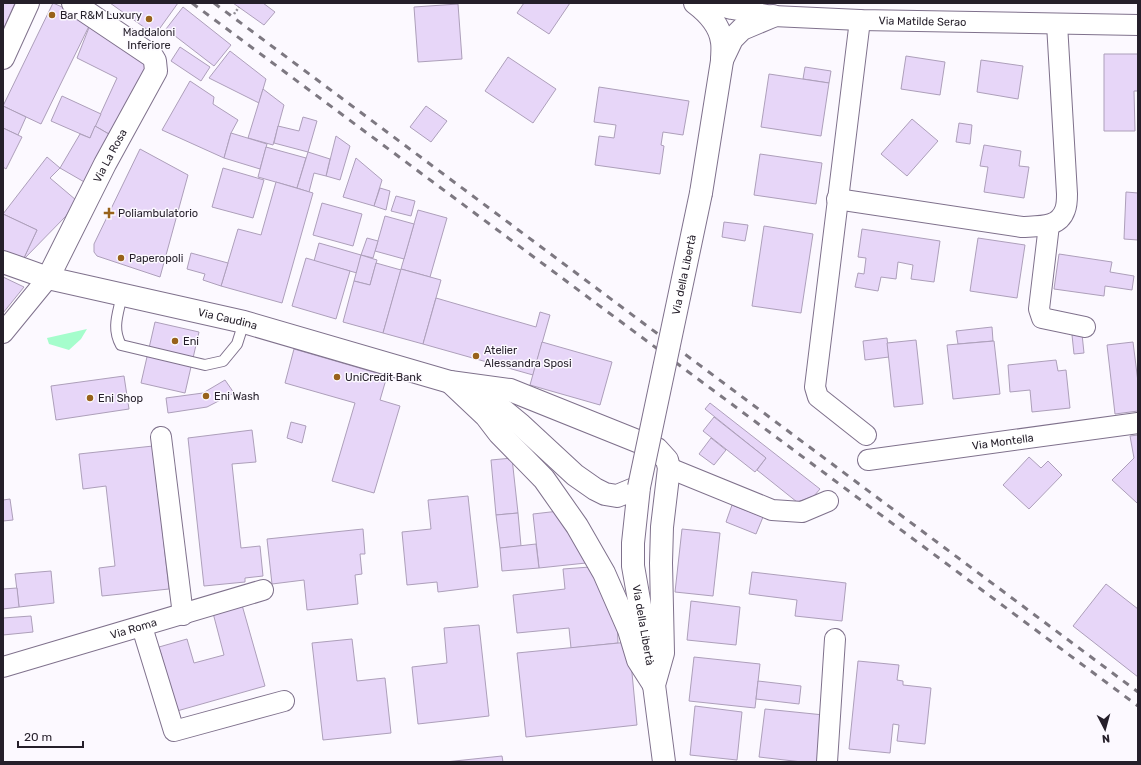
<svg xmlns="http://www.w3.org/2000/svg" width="1141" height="765" font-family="Rubik,sans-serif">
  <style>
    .green { fill: #a5fdcc }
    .building { fill: #e7d6f8; stroke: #ad9fba }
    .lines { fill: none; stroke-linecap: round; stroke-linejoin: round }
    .service-casing { stroke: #7f718c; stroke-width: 12 }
    .minor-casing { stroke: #7f718c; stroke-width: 22 }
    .tertiary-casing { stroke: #7f718c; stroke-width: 24 }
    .secondary-casing { stroke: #7f718c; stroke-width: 24 }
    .path { stroke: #918d95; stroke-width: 2.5; stroke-dasharray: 2 2; stroke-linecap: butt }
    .service { stroke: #fff; stroke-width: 10 }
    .minor { stroke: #fff; stroke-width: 20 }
    .tertiary { stroke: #fff; stroke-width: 22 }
    .secondary { stroke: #fff; stroke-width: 22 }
    .rail { stroke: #7d7881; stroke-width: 3; stroke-dasharray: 7 7; stroke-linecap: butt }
    .tertiary-bridge-casing { stroke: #7f718c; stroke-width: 24; stroke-linecap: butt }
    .tertiary-bridge { stroke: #fff; stroke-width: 22 }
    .poi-dot { fill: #98621a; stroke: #fcf9ff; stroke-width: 1.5 }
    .labels { text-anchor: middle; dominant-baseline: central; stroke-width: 3; stroke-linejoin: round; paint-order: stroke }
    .poi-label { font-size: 11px; fill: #251f2a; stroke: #fcf9ff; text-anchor: start }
    .street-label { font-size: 11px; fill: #251f2a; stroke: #fcf9ff }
  </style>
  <rect width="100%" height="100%" fill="#fcf9ff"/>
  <!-- green -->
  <polygon class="green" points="87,329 81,339 69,350 49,344 47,338"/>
  <!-- building -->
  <g class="building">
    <polygon points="3,3 15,3 3,30"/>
    <polygon points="53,3 92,20 41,124 3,106"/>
    <polygon points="110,3 178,3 155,35"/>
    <polygon points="233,3 263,3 275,12 264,25"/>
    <polygon points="524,3 570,3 549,34 517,13"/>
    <polygon points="458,4 462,59 418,62 414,7"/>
    <polygon points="183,7 231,45 214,66 166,29"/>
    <polygon points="92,20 148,63 114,137 95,126 117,78 77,58"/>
    <polygon points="180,47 210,67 201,81 171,61"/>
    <polygon points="230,51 266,79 259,103 209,78"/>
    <polygon points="1104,54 1138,54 1138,91 1134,91 1135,131 1104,131"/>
    <polygon points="906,56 945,62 940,95 901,89"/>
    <polygon points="508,57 556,89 533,123 485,91"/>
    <polygon points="981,60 1023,66 1018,99 977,92"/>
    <polygon points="805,67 831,71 829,83 803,79"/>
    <polygon points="769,74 829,83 821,136 761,127"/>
    <polygon points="190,81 214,97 213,104 238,120 231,133 224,158 162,130"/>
    <polygon points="599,87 689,101 683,135 663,132 661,145 664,146 660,174 595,165 599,136 614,138 616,125 594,122"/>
    <polygon points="263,89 284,105 273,145 248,138"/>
    <polygon points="62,96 101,114 90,138 51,121"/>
    <polygon points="3,106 26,117 18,135 3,128"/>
    <polygon points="426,106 447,121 431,142 410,127"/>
    <polygon points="303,117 317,121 308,152 274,143 278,126 299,131"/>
    <polygon points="912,119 938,141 907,176 881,154"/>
    <polygon points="959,123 972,125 970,144 956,142"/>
    <polygon points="95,126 114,137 86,183 60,168 80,134 90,138"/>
    <polygon points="3,128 22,137 6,169 3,167"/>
    <polygon points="231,133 267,144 260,169 224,158"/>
    <polygon points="336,136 350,146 340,180 326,176"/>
    <polygon points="984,145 1021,151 1019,166 1029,167 1024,198 984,192 988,167 980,166"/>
    <polygon points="266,147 306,158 297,188 258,177"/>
    <polygon points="140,149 188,175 160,277 97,256 94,252 94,244"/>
    <polygon points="308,152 330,159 326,176 314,173 309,192 297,188"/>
    <polygon points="760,154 822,163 816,204 754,195"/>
    <polygon points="47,157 60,168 50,178 76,200 66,216 23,260 37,230 3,214"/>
    <polygon points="356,158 382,180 374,206 343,197"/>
    <polygon points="223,168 264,180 253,218 212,207"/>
    <polygon points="276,182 313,193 282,303 221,286 238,229 261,235"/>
    <polygon points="380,188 390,191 386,210 374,206"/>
    <polygon points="1126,192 1138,193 1138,240 1124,239"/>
    <polygon points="396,196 415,201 411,216 391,211"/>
    <polygon points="322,203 362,214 353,246 313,235"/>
    <polygon points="418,210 447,218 430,277 401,269"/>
    <polygon points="3,214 37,230 23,260 3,250"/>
    <polygon points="385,216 414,224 404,259 375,251"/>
    <polygon points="724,222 748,225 745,241 722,237"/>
    <polygon points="764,226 813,234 801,313 752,306"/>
    <polygon points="862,229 940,241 934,282 911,279 913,265 898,262 896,279 881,277 878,291 855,287 858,273 864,274 866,258 858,257"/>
    <polygon points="367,238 378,241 373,258 361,255"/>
    <polygon points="978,238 1025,245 1017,298 970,291"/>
    <polygon points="319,243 361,255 357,273 314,261"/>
    <polygon points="191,253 228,263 221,286 203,280 205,274 187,269"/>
    <polygon points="1059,254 1112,262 1110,272 1134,276 1132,290 1105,286 1104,296 1054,289"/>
    <polygon points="361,255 377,260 370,285 354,281"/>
    <polygon points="306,258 350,271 336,319 292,306"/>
    <polygon points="376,263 401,270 383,333 343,322 354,281 370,285"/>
    <polygon points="401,269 441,280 423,344 383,333"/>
    <polygon points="3,277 24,287 3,313"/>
    <polygon points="436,298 536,327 540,312 550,315 533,375 423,344"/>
    <polygon points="155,322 199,332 185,393 141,383"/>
    <polygon points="992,327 993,341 958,344 956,331"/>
    <polygon points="1082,334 1084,353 1074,354 1072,335"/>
    <polygon points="887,338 889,357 865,360 863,341"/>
    <polygon points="916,340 923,404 894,407 887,343"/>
    <polygon points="994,341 1000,394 953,399 947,345"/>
    <polygon points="542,342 612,362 600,405 530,385"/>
    <polygon points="1133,342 1138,382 1138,411 1115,414 1107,345"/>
    <polygon points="294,349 387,376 380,400 400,406 374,493 332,481 355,403 285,383"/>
    <polygon points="1056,360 1058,371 1066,370 1070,408 1032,412 1030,390 1010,392 1008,365"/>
    <polygon points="124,376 129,409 56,420 51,386"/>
    <polygon points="225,380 234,393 207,407 168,413 166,398 203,393"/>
    <polygon points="710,403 820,489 814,496 797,502 757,470 766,458 705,409"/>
    <polygon points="714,417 766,458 755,472 703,431"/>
    <polygon points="291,422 306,426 302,443 287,438"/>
    <polygon points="252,430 256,462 232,464 241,548 260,546 263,576 245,578 245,582 204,586 188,438"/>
    <polygon points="1138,435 1138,503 1137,503 1112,480 1134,458 1130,436"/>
    <polygon points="711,438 726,450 714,465 699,454"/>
    <polygon points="153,446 169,589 102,596 99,568 115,566 106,486 83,489 79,454"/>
    <polygon points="1029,457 1041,468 1048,461 1062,475 1029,509 1003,485"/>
    <polygon points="512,458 518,513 496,515 491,460"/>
    <polygon points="468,496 478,587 438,592 437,582 407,585 402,532 431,529 428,500"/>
    <polygon points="10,499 13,520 3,521 3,500"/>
    <polygon points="732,505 763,517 756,534 726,522"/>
    <polygon points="559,511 586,563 539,568 533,514"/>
    <polygon points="518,513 521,546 500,548 496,515"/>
    <polygon points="363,529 365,554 360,554 362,574 355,575 358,604 307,610 304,580 272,584 267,539"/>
    <polygon points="682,529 720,533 713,596 675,592"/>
    <polygon points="536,544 539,568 502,571 500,548"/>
    <polygon points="590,567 617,620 618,643 571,648 569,628 517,633 513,595 565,589 563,569"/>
    <polygon points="51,571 54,603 19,607 15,574"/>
    <polygon points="752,572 846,583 842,621 795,616 797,600 749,594"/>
    <polygon points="1106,584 1138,609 1138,677 1073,626"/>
    <polygon points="17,588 19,607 3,609 3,589"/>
    <polygon points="691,601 740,607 736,645 687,640"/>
    <polygon points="242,605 265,686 177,711 159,647 187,639 194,663 224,655 213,613"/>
    <polygon points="31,616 33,632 3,635 3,618"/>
    <polygon points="479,625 489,716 418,724 412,667 447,663 444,628"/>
    <polygon points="352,639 357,681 385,678 391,733 323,740 312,643"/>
    <polygon points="629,642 637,725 526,737 517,653"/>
    <polygon points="694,657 760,664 755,708 689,701"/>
    <polygon points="858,661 899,665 897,680 903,681 903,685 931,688 925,744 897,741 899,725 893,724 890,753 849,749"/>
    <polygon points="758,681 801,686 799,704 756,699"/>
    <polygon points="695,706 742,712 737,760 690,755"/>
    <polygon points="765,709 824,715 819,762 802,762 759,757"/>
    <polygon points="502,756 503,762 445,762"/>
  </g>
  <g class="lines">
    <defs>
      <path id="service" d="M122,294C119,312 111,327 121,345L205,365L223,361L237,344L244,322"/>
      <g id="minor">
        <path id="s1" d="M709,3L732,9L773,16L860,20L1138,25"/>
        <polyline points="860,20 815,387 818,397 866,435"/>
        <path d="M837,199L1022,227C1039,226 1059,228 1065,210C1067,205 1067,199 1067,194L1057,24"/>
        <polyline points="1049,225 1039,309 1042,318 1085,327"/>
        <polyline points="3,333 48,278"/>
        <polyline points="161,437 183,615"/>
        <path id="s2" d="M868,460L1138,423"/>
        <polyline points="669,468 772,510 802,512 828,501"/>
        <polyline points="142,627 174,731 284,701"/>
        <path id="s3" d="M3,667L263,590"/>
        <polyline points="827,762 835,639"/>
      </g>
      <g id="tertiary">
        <path d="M695,3C707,12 720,26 722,42C723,48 722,55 722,61L701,193"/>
        <polyline points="722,60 732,39 742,29 773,16"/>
        <path id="s4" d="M458,386L498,406L521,425L575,475L595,489L605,494L617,496L639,487L633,543V566L654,685"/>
      </g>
      <g id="secondary">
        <polyline points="3,58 28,3"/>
        <path id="s5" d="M3,262L48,278L244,322L450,382L510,390L657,449L667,460L669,468L662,527L661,563L663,653L654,685L664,762"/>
        <path id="s6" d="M48,278L105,164L156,71L155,61L152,56L73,3"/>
        <polyline points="450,382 486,416 499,433 544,479 577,526 604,573 629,630 638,660 654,685"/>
      </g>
    </defs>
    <!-- service casing -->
    <use href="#service" class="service-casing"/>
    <!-- minor casing -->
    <use href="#minor" class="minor-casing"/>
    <!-- tertiary casing -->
    <use href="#tertiary" class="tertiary-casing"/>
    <!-- secondary casing -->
    <use href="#secondary" class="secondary-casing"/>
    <!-- path -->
    <polyline class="path" points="234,14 239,7"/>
    <!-- service -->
    <use href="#service" class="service"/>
    <!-- minor -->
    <use href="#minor" class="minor"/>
    <!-- tertiary -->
    <use href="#tertiary" class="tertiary"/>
    <!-- secondary -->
    <use href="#secondary" class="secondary"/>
    <!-- rail -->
    <g class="rail">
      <polyline points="192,3 1138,706"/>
      <polyline points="214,3 1138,692"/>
    </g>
    <defs>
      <g id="tertiary-bridge">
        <path id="s7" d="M639,487L701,193"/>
      </g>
    </defs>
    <!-- tertiary-bridge casing -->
    <use href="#tertiary-bridge" class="tertiary-bridge-casing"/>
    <!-- tertiary-bridge -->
    <use href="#tertiary-bridge" class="tertiary-bridge"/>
  </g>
  <!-- markers -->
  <g class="poi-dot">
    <circle cx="52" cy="15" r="4"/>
    <circle cx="149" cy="19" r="4"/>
    <path d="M107 207h4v4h4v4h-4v4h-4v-4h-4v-4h4z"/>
    <circle cx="121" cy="258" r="4"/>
    <circle cx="175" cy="341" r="4"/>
    <circle cx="476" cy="356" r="4"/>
    <circle cx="337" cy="377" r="4"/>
    <circle cx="206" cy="396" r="4"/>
    <circle cx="90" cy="398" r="4"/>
  </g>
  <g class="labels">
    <!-- poi labels -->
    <g class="poi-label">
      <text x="60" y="15">Bar R&amp;M Luxury</text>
      <text x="149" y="32" text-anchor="middle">Maddaloni<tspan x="149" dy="13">Inferiore</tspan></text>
      <text x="118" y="213">Poliambulatorio</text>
      <text x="129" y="258">Paperopoli</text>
      <text x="183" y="341">Eni</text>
      <text x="484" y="350">Atelier<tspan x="484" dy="13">Alessandra Sposi</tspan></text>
      <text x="345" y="377">UniCredit Bank</text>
      <text x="214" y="396">Eni Wash</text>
      <text x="98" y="398">Eni Shop</text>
    </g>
    <!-- street labels -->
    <g class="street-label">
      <text stroke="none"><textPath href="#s1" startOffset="215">Via Matilde Serao</textPath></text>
      <text stroke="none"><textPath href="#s6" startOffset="137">Via La Rosa</textPath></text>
      <text stroke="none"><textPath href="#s7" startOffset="217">Via della Libertà</textPath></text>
      <text stroke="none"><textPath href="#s5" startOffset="232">Via Caudina</textPath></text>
      <text stroke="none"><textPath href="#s2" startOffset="136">Via Montella</textPath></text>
      <text stroke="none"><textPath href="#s4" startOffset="359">Via della Libertà</textPath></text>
      <text stroke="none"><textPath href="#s3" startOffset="136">Via Roma</textPath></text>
    </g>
  </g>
  <!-- border -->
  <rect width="1141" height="765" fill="none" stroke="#251f2a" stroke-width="8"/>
  <!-- north arrow -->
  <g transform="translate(1105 729) rotate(174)" stroke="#fcf9ff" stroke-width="3" paint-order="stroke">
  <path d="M0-3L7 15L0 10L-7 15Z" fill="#251f2a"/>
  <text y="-6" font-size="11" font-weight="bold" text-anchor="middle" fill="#251f2a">N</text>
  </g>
  <!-- scale -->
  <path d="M18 741v6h65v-6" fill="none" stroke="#251f2a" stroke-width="2"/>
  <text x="24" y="741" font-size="12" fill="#251f2a" stroke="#fcf9ff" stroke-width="3" paint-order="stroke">20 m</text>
</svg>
